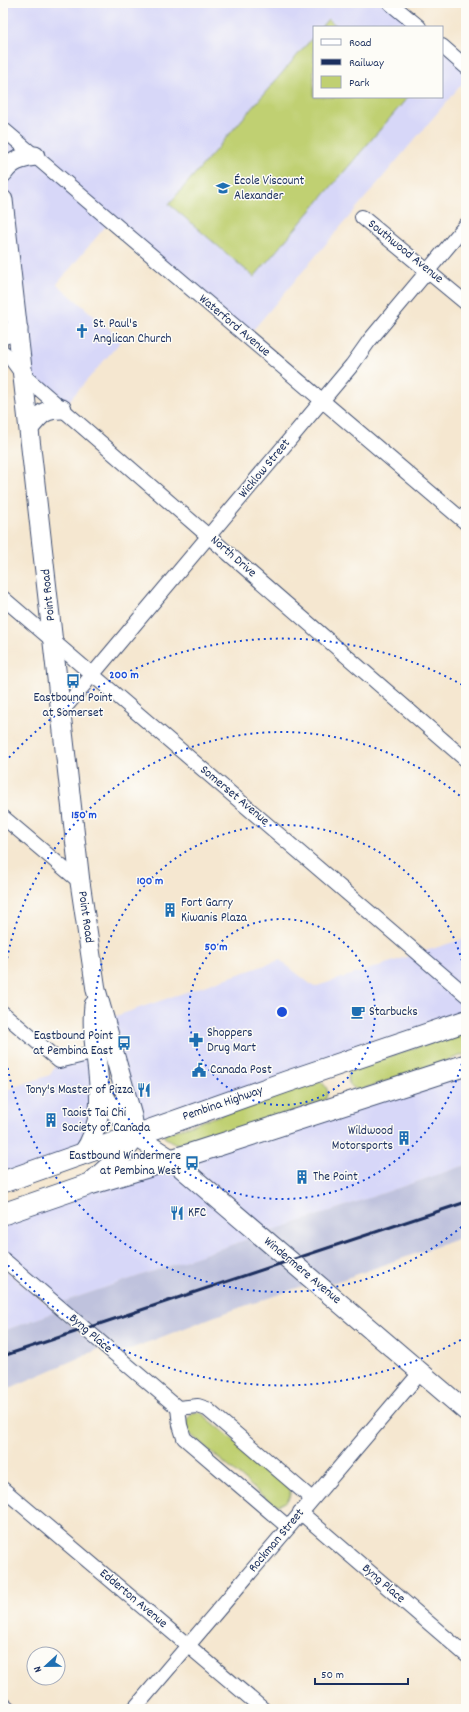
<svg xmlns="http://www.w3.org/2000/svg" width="469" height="1712" font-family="Dekko,sans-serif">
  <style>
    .built { fill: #d7d7f8 }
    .industrial { fill: #bfc2dd }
    .green { fill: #c0d072; stroke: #6e8068 }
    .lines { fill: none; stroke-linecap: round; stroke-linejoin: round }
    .street-casing { stroke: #3c4b6f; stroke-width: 16 }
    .secondary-casing { stroke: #3c4b6f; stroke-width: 21 }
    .primary-casing { stroke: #3c4b6f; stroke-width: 23 }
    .street { stroke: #fff; stroke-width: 14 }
    .secondary { stroke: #fff; stroke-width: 19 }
    .primary { stroke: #fff; stroke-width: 21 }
    .rail { stroke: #1b2f5e; stroke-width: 3 }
    .ring { fill: none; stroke: #1d4ed8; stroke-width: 2; stroke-dasharray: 2 4 }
    .labels { text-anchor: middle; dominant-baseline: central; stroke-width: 3; stroke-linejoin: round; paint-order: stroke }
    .poi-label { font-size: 13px; fill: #1b2f5e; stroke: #fdfcf7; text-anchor: start }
    .street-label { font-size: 13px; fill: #1b2f5e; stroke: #fdfcf7 }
    .centre { fill: #1d4ed8; stroke: #fdfcf7; stroke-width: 2 }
    .ring-label { font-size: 12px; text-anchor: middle; font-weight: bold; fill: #1d4ed8; stroke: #fdfcf7; stroke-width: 3; stroke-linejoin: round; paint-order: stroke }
  </style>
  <rect width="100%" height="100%" fill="#fdfcf7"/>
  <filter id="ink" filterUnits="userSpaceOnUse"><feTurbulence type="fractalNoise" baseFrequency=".025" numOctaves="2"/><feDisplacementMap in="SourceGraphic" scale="8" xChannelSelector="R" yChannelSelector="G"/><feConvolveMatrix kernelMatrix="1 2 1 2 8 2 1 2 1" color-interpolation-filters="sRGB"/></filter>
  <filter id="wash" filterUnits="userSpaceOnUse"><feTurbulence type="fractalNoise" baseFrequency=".012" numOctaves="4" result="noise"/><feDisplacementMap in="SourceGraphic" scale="16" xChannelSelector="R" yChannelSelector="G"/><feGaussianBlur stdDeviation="0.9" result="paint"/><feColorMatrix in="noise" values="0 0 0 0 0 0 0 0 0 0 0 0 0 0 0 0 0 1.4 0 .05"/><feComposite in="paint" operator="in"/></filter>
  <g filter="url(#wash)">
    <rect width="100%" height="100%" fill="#f5e7d0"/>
    <!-- built -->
    <g class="built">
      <polygon points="3,3 389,3 417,27 314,27 314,97 442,97 442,49 466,69 466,79 247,337 110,221 57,284 122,340 62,409 23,375 3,200"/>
      <polygon points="466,938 466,1021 135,1136 113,1017 280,960 314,987"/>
      <polygon points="95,1046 99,1148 3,1182 3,1091 50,1075 59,1061"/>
      <polygon points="466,1065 466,1165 57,1304 3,1258 3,1214"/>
      <polygon points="3,1268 56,1312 3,1331"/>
    </g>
    <!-- industrial -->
    <g class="industrial">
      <polygon points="466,1165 466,1236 321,1287 315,1282 297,1288 213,1317 115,1355 57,1304"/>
      <polygon points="56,1312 99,1349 3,1391 3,1331"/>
    </g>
    <!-- green -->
    <g class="green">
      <polygon points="328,19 338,27 321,27"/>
      <polygon points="314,36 314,97 408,97 254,277 169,204"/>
      <path d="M466,1030V1054L360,1090C349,1088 345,1080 350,1070Z"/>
      <path d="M319,1081C327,1085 330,1092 325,1100L188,1146L174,1143L164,1137L165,1134Z"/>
      <path d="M200,1412L289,1486C292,1495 289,1502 279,1505L270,1502L189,1433L187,1429L186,1420L192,1414Z"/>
    </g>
  </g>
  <g filter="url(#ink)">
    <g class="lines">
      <defs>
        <g id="street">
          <polyline points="390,3 419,27"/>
          <polyline points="442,46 466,67"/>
          <polyline points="3,129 466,523"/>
          <polyline points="362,217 466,303"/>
          <polyline points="3,352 12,360 23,375 466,760"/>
          <polyline points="3,598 466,995"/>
          <polyline points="62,711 352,365 369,341 466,225"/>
          <polyline points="3,817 80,882"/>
          <polyline points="3,1013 59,1061 96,1052"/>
          <polyline points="3,1259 178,1408 198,1406 207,1409 312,1499"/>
          <polyline points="178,1408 180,1425 184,1438 288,1527"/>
          <polyline points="3,1489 263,1709"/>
          <polyline points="300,1512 466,1655"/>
          <polyline points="3,1704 9,1709"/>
          <polyline points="134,1709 420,1373"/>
        </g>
        <g id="secondary">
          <path d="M3,173C11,161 21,158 35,156"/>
          <polyline points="3,200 80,882 96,990 132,1116 135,1136"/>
          <polyline points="3,335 18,329"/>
          <path d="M30,427C41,414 44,409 62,409"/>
          <polyline points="99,1087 109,1104 135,1136 171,1159 466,1411"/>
          <path d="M82,1155C117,1105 88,1059 94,1005"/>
        </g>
        <g id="primary">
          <polyline points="94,1181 119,1158 135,1136"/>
          <polyline points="3,1182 286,1082 466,1021"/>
          <polyline points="3,1214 90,1184 191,1154 466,1065"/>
        </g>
      </defs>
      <!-- street casing -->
      <use href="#street" class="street-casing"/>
      <!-- secondary casing -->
      <use href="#secondary" class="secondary-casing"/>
      <!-- primary casing -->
      <use href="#primary" class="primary-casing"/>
      <!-- street -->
      <use href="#street" class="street"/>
      <!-- secondary -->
      <use href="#secondary" class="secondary"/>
      <!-- primary -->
      <use href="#primary" class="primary"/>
      <!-- rail -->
      <polyline class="rail" points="3,1356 466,1202"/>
    </g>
  </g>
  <!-- distance rings -->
  <g class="ring">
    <circle cx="282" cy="1012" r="93"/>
    <path d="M466 1046A187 187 0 1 1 466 978"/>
    <path d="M466 1223A280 280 0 0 1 3 1036M3 988A280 280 0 0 1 466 801"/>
    <path d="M466 1337A373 373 0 0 1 5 1262M5 762A373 373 0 0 1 466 687"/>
  </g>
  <!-- icons -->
  <defs>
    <symbol id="school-bare" viewBox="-9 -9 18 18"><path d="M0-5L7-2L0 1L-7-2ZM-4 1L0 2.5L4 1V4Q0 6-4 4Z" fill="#1f6fb2" stroke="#fdfcf7" stroke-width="2.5" paint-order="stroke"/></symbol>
    <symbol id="church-bare" viewBox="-9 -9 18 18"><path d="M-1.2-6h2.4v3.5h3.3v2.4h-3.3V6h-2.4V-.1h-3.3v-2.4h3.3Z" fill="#1f6fb2" stroke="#fdfcf7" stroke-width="2.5" paint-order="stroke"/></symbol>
    <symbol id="bus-bare" viewBox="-9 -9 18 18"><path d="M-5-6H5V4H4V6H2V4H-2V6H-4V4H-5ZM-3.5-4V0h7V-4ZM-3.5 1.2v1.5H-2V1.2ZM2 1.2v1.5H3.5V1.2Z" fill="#1f6fb2" stroke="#fdfcf7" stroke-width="2.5" paint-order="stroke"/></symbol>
    <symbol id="building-bare" viewBox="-9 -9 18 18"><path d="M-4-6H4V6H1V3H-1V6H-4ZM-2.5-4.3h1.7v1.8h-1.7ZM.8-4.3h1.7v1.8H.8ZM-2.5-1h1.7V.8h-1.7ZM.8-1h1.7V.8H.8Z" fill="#1f6fb2" stroke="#fdfcf7" stroke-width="2.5" paint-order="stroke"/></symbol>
    <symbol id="cafe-bare" viewBox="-9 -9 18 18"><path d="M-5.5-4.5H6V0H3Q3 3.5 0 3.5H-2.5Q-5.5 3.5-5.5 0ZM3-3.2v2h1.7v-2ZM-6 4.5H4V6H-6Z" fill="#1f6fb2" stroke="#fdfcf7" stroke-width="2.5" paint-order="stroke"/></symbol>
    <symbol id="pharmacy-bare" viewBox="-9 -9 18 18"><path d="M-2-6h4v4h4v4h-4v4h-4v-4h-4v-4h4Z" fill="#1f6fb2" stroke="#fdfcf7" stroke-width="2.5" paint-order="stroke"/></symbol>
    <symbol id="civic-bare" viewBox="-9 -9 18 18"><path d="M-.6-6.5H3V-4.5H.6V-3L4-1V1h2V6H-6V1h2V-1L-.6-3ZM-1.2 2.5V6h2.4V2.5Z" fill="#1f6fb2" stroke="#fdfcf7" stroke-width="2.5" paint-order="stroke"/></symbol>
    <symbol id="restaurant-bare" viewBox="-9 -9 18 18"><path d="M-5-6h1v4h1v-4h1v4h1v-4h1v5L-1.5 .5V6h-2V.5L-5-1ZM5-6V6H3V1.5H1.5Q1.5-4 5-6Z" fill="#1f6fb2" stroke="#fdfcf7" stroke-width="2.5" paint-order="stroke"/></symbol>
  </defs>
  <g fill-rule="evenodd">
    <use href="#school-bare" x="213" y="178" width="20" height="20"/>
    <use href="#church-bare" x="72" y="321" width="20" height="20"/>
    <use href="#bus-bare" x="63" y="671" width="20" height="20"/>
    <use href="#building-bare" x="160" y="900" width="20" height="20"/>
    <use href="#cafe-bare" x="348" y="1002" width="20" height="20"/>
    <use href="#pharmacy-bare" x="186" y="1030" width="20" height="20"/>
    <use href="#bus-bare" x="114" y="1033" width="20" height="20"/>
    <use href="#civic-bare" x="189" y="1060" width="20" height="20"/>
    <use href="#restaurant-bare" x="134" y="1080" width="20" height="20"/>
    <use href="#building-bare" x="41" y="1110" width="20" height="20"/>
    <use href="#building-bare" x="394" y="1128" width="20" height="20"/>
    <use href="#bus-bare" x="182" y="1153" width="20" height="20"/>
    <use href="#building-bare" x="292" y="1167" width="20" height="20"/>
    <use href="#restaurant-bare" x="167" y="1203" width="20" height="20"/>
  </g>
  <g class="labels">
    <!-- poi labels -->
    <g class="poi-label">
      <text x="234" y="181">École Viscount<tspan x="234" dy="15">Alexander</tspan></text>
      <text x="93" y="324">St. Paul's<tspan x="93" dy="15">Anglican Church</tspan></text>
      <text x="73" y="698" text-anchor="middle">Eastbound Point<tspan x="73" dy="15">at Somerset</tspan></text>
      <text x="181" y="903">Fort Garry<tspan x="181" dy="15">Kiwanis Plaza</tspan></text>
      <text x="369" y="1012">Starbucks</text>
      <text x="207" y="1033">Shoppers<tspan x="207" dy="15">Drug Mart</tspan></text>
      <text x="113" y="1036" text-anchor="end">Eastbound Point<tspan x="113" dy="15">at Pembina East</tspan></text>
      <text x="210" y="1070">Canada Post</text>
      <text x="133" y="1090" text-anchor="end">Tony's Master of Pizza</text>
      <text x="62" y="1113">Taoist Tai Chi<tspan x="62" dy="15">Society of Canada</tspan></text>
      <text x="393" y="1131" text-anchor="end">Wildwood<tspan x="393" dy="15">Motorsports</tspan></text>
      <text x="181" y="1156" text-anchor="end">Eastbound Windermere<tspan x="181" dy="15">at Pembina West</tspan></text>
      <text x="313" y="1177">The Point</text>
      <text x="188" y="1213">KFC</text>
    </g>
    <!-- street labels -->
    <g class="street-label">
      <text transform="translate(405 252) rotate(39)">Southwood Avenue</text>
      <text transform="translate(234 326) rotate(40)">Waterford Avenue</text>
      <text transform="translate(265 469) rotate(-50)">Wicklow Street</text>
      <text transform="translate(233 557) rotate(41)">North Drive</text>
      <text transform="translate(49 595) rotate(-96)">Point Road</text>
      <text transform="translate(234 796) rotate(40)">Somerset Avenue</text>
      <text transform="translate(85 917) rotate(82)">Point Road</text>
      <text transform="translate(223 1104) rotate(-19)">Pembina Highway</text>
      <text transform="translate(302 1271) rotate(40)">Windermere Avenue</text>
      <text transform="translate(90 1334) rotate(41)">Byng Place</text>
      <text transform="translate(277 1541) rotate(-50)">Rockman Street</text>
      <text transform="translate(383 1584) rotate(41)">Byng Place</text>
      <text transform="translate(133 1599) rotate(40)">Edderton Avenue</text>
    </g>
  </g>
  <circle cx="282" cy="1012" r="6" class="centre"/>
  <g class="ring-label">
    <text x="124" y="678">200 m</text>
    <text x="84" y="818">150 m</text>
    <text x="150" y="884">100 m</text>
    <text x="216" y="950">50 m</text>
  </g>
  <!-- margin -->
  <rect width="469" height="1712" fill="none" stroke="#fdfcf7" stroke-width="16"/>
  <!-- legend -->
  <rect x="313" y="26" width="130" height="72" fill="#fdfcf7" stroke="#a3aaba"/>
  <rect x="321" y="39" width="20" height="6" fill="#ffffff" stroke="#a3aaba"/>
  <text x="349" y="46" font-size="12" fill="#1b2f5e">Road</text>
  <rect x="321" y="59" width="20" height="6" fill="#1b2f5e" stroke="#a3aaba"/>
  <text x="349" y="66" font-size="12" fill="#1b2f5e">Railway</text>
  <rect x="321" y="76" width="20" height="12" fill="#c0d072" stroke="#a3aaba"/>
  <text x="349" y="86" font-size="12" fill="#1b2f5e">Park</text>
  <!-- north arrow -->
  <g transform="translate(46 1666) rotate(248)"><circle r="19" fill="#fdfcf7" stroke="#a3aaba"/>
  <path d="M0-3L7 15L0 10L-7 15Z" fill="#1f6fb2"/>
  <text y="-6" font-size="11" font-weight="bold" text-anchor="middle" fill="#1b2f5e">N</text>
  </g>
  <!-- scale -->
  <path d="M315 1678v6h93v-6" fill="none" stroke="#1b2f5e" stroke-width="2"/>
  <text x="321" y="1678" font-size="12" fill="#1b2f5e" stroke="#fdfcf7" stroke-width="3" paint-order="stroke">50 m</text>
</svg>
